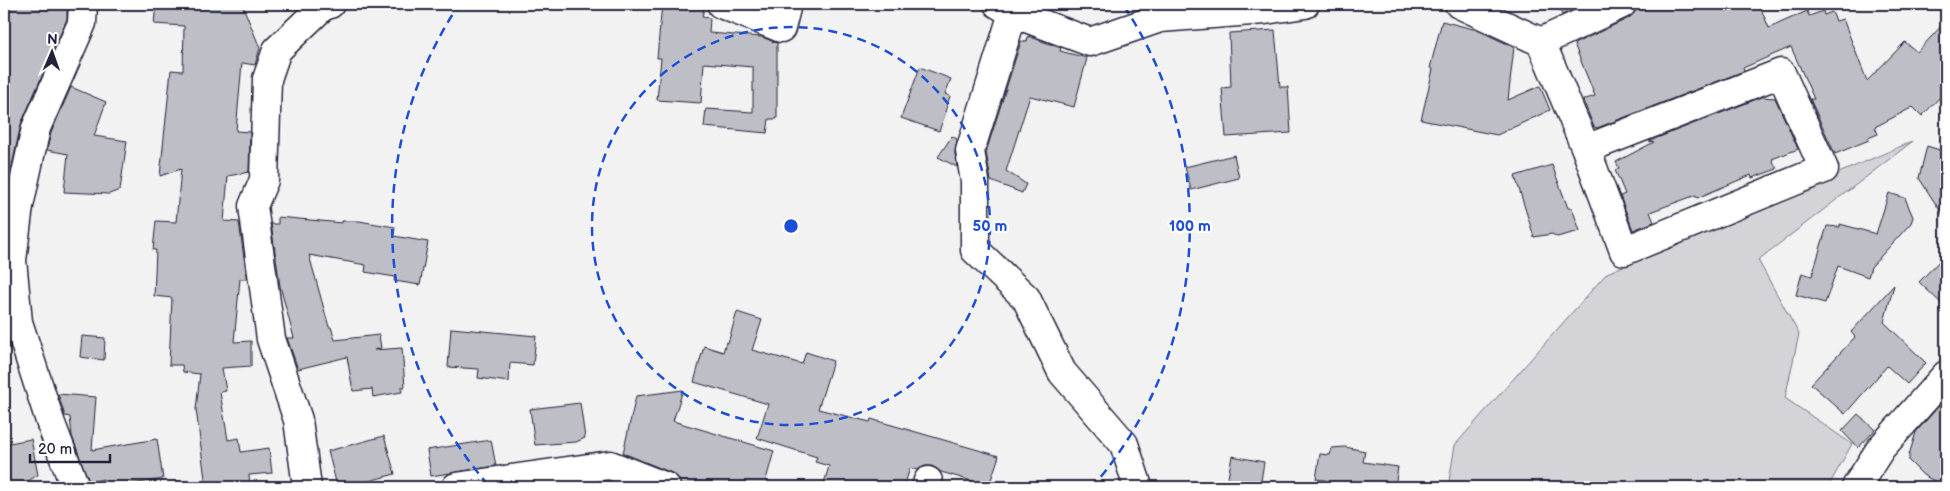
<svg xmlns="http://www.w3.org/2000/svg" width="1950" height="491" font-family="'Balsamiq Sans',sans-serif">
  <style>
    .green { fill: #d3d3d8; stroke: #7a7a8a }
    .building { fill: #bebec6; stroke: #22223b }
    .lines { fill: none; stroke-linecap: round; stroke-linejoin: round }
    .minor-casing { stroke: #22223b; stroke-width: 31 }
    .minor { stroke: #fff; stroke-width: 28 }
    .ring { fill: none; stroke: #1d4ed8; stroke-width: 2.5; stroke-dasharray: 9 6 }
    .centre { fill: #1d4ed8; stroke: #fff; stroke-width: 2.5 }
    .ring-label { font-size: 15px; text-anchor: middle; font-weight: bold; fill: #1d4ed8; stroke: #fff; stroke-width: 4.5; stroke-linejoin: round; paint-order: stroke }
  </style>
  <rect width="100%" height="100%" fill="#f2f2f3"/>
  <filter id="ink" filterUnits="userSpaceOnUse"><feTurbulence type="fractalNoise" baseFrequency=".02" numOctaves="2"/><feDisplacementMap in="SourceGraphic" scale="10" xChannelSelector="R" yChannelSelector="G"/><feConvolveMatrix kernelMatrix="1 2 1 2 8 2 1 2 1" color-interpolation-filters="sRGB"/></filter>
  <g filter="url(#ink)">
    <!-- green -->
    <polygon class="green" points="1913,141 1758,260 1799,334 1785,398 1852,444 1828,487 1448,487 1455,445 1607,273"/>
    <!-- building -->
    <g class="building">
      <polygon points="6,4 67,4 67,19 21,124 4,202 4,44 5,45"/>
      <polygon points="156,4 242,4 260,48 255,65 242,63 236,131 250,132 249,172 228,176 224,221 239,222 247,279 240,279 234,342 251,341 251,366 222,368 226,391 220,392 228,440 239,438 241,452 269,448 272,473 249,475 250,487 206,487 196,409 200,374 183,372 182,365 169,365 172,298 154,296 156,250 153,250 156,221 176,222 181,169 160,176 171,70 183,71 184,26 154,24"/>
      <polygon points="662,4 704,8 702,17 710,18 709,33 762,37 777,43 777,119 769,119 767,133 704,127 706,109 753,112 753,67 704,63 701,103 657,100 661,58 657,58"/>
      <polygon points="1557,4 1586,4 1562,15"/>
      <polygon points="1637,4 1759,4 1769,28 1807,11 1809,16 1823,11 1824,15 1832,12 1836,21 1843,19 1867,81 1905,42 1917,52 1946,21 1946,91 1922,116 1913,107 1875,127 1878,134 1868,138 1869,140 1835,154 1810,99 1814,99 1791,47 1743,68 1744,71 1597,128 1594,127 1583,100 1595,96 1574,44 1629,18 1635,12"/>
      <polygon points="1442,21 1477,30 1514,47 1508,100 1540,86 1550,110 1497,135 1421,120 1433,69 1430,68"/>
      <polygon points="1275,30 1280,87 1288,87 1291,133 1226,137 1222,88 1231,87 1229,33"/>
      <polygon points="1028,36 1061,48 1060,51 1087,58 1074,107 1030,96 1006,171 1026,184 1022,193 991,181 986,152 1021,41 1027,42"/>
      <polygon points="920,67 951,79 945,94 950,96 945,112 946,112 939,131 901,118"/>
      <polygon points="71,87 106,102 94,136 127,141 120,190 109,194 64,192 68,154 47,150 51,133"/>
      <polygon points="1762,97 1775,98 1798,149 1772,159 1777,169 1752,178 1751,175 1697,198 1696,195 1650,212 1654,222 1633,230 1620,196 1625,194 1615,170 1619,168 1616,162 1654,142 1649,141"/>
      <polygon points="952,136 957,139 955,153 957,167 938,157"/>
      <polygon points="1927,146 1946,152 1946,220 1919,178"/>
      <polygon points="1234,155 1239,178 1191,190 1185,167"/>
      <polygon points="1552,165 1568,208 1572,208 1580,231 1557,237 1552,234 1534,237 1515,176"/>
      <polygon points="1889,193 1905,198 1913,217 1911,223 1871,267 1868,277 1838,266 1825,303 1796,295 1802,273 1812,276 1827,226 1840,227 1840,224 1876,234"/>
      <polygon points="278,217 342,223 342,221 359,221 395,227 394,236 428,242 420,285 394,281 395,277 365,272 366,265 309,255 329,327 331,327 335,340 379,335 381,348 374,350 402,348 405,387 401,387 402,392 373,397 372,389 353,391 347,357 298,369 287,338 294,338 280,286 271,224 278,224"/>
      <polygon points="1946,254 1946,308 1919,282"/>
      <polygon points="1894,285 1884,322 1926,363 1907,384 1887,366 1845,414 1811,384 1855,337 1851,332"/>
      <polygon points="737,312 762,320 752,350 802,364 806,352 833,361 818,409 870,422 871,419 999,456 989,486 941,472 932,466 925,466 917,470 910,468 904,487 823,487 829,466 815,462 817,457 757,438 768,404 694,382 704,346 723,352 726,342 728,343"/>
      <polygon points="451,328 536,336 533,365 510,363 509,382 478,378 479,369 448,367"/>
      <polygon points="82,336 105,338 104,360 80,357"/>
      <polygon points="683,390 673,421 774,451 764,487 681,487 678,478 672,473 623,453 636,396"/>
      <polygon points="58,394 96,397 92,450 157,439 163,479 114,487 105,487 103,479 90,482 90,485 72,436 70,417 65,416"/>
      <polygon points="1946,398 1946,470 1940,484 1923,475 1909,461 1909,455 1916,432"/>
      <polygon points="580,403 585,438 576,442 535,445 530,409"/>
      <polygon points="1858,414 1875,430 1858,448 1842,431"/>
      <polygon points="384,436 395,474 354,485 353,481 337,486 328,451"/>
      <polygon points="31,439 38,475 28,481 4,486 4,444"/>
      <polygon points="491,440 496,466 431,476 427,450"/>
      <polygon points="1345,447 1365,451 1363,462 1398,467 1395,487 1342,487 1330,485 1325,480 1316,479 1320,454 1330,455 1332,448"/>
      <polygon points="1232,456 1264,462 1260,487 1227,483"/>
    </g>
    <g class="lines">
      <defs>
        <g id="minor">
          <polyline points="721,4 781,28 787,4"/>
          <polyline points="998,4 1013,13 1090,42 1160,18 1265,10 1305,4"/>
          <polyline points="1459,4 1541,42 1622,4"/>
          <polyline points="1013,13 970,151 975,181 975,250 1026,298 1062,372 1124,444 1138,487"/>
          <polyline points="1541,42 1586,149 1624,251 1824,169 1781,73 1586,149"/>
          <polyline points="75,487 51,424 18,322 12,260 19,206 36,128 82,23 83,4"/>
          <polyline points="307,487 298,420 271,339 253,206 264,180 267,79 277,50 322,7 330,4"/>
          <polyline points="456,487 610,465 666,487"/>
          <polyline points="926,487 928,481"/>
          <polyline points="1856,487 1881,448 1946,375"/>
        </g>
      </defs>
      <!-- minor casing -->
      <use href="#minor" class="minor-casing"/>
      <!-- minor -->
      <use href="#minor" class="minor"/>
    </g>
  </g>
  <!-- distance rings -->
  <g class="ring">
    <circle cx="791" cy="226" r="199"/>
    <path d="M488 485A399 399 0 0 1 458 6M1124 6A399 399 0 0 1 1094 485"/>
  </g>
  <circle cx="791" cy="226" r="8" class="centre"/>
  <g class="ring-label">
    <text x="990" y="231">50 m</text>
    <text x="1190" y="231">100 m</text>
  </g>
  <!-- margin -->
  <rect width="1950" height="491" fill="none" stroke="#fff" stroke-width="20"/>
  <rect x="10" y="10" width="1930" height="471" fill="none" stroke="#22223b" stroke-width="2" filter="url(#ink)"/>
  <!-- north arrow -->
  <g transform="translate(52 52) rotate(2)" stroke="#ffffff" stroke-width="4" paint-order="stroke">
  <path d="M0-4L9 19L0 12L-9 19Z" fill="#22223b"/>
  <text y="-8" font-size="14" font-weight="bold" text-anchor="middle" fill="#22223b">N</text>
  </g>
  <!-- scale -->
  <path d="M30 454v8h80v-8" fill="none" stroke="#22223b" stroke-width="2.5"/>
  <text x="38" y="454" font-size="15" fill="#22223b" stroke="#ffffff" stroke-width="4" paint-order="stroke">20 m</text>
</svg>
